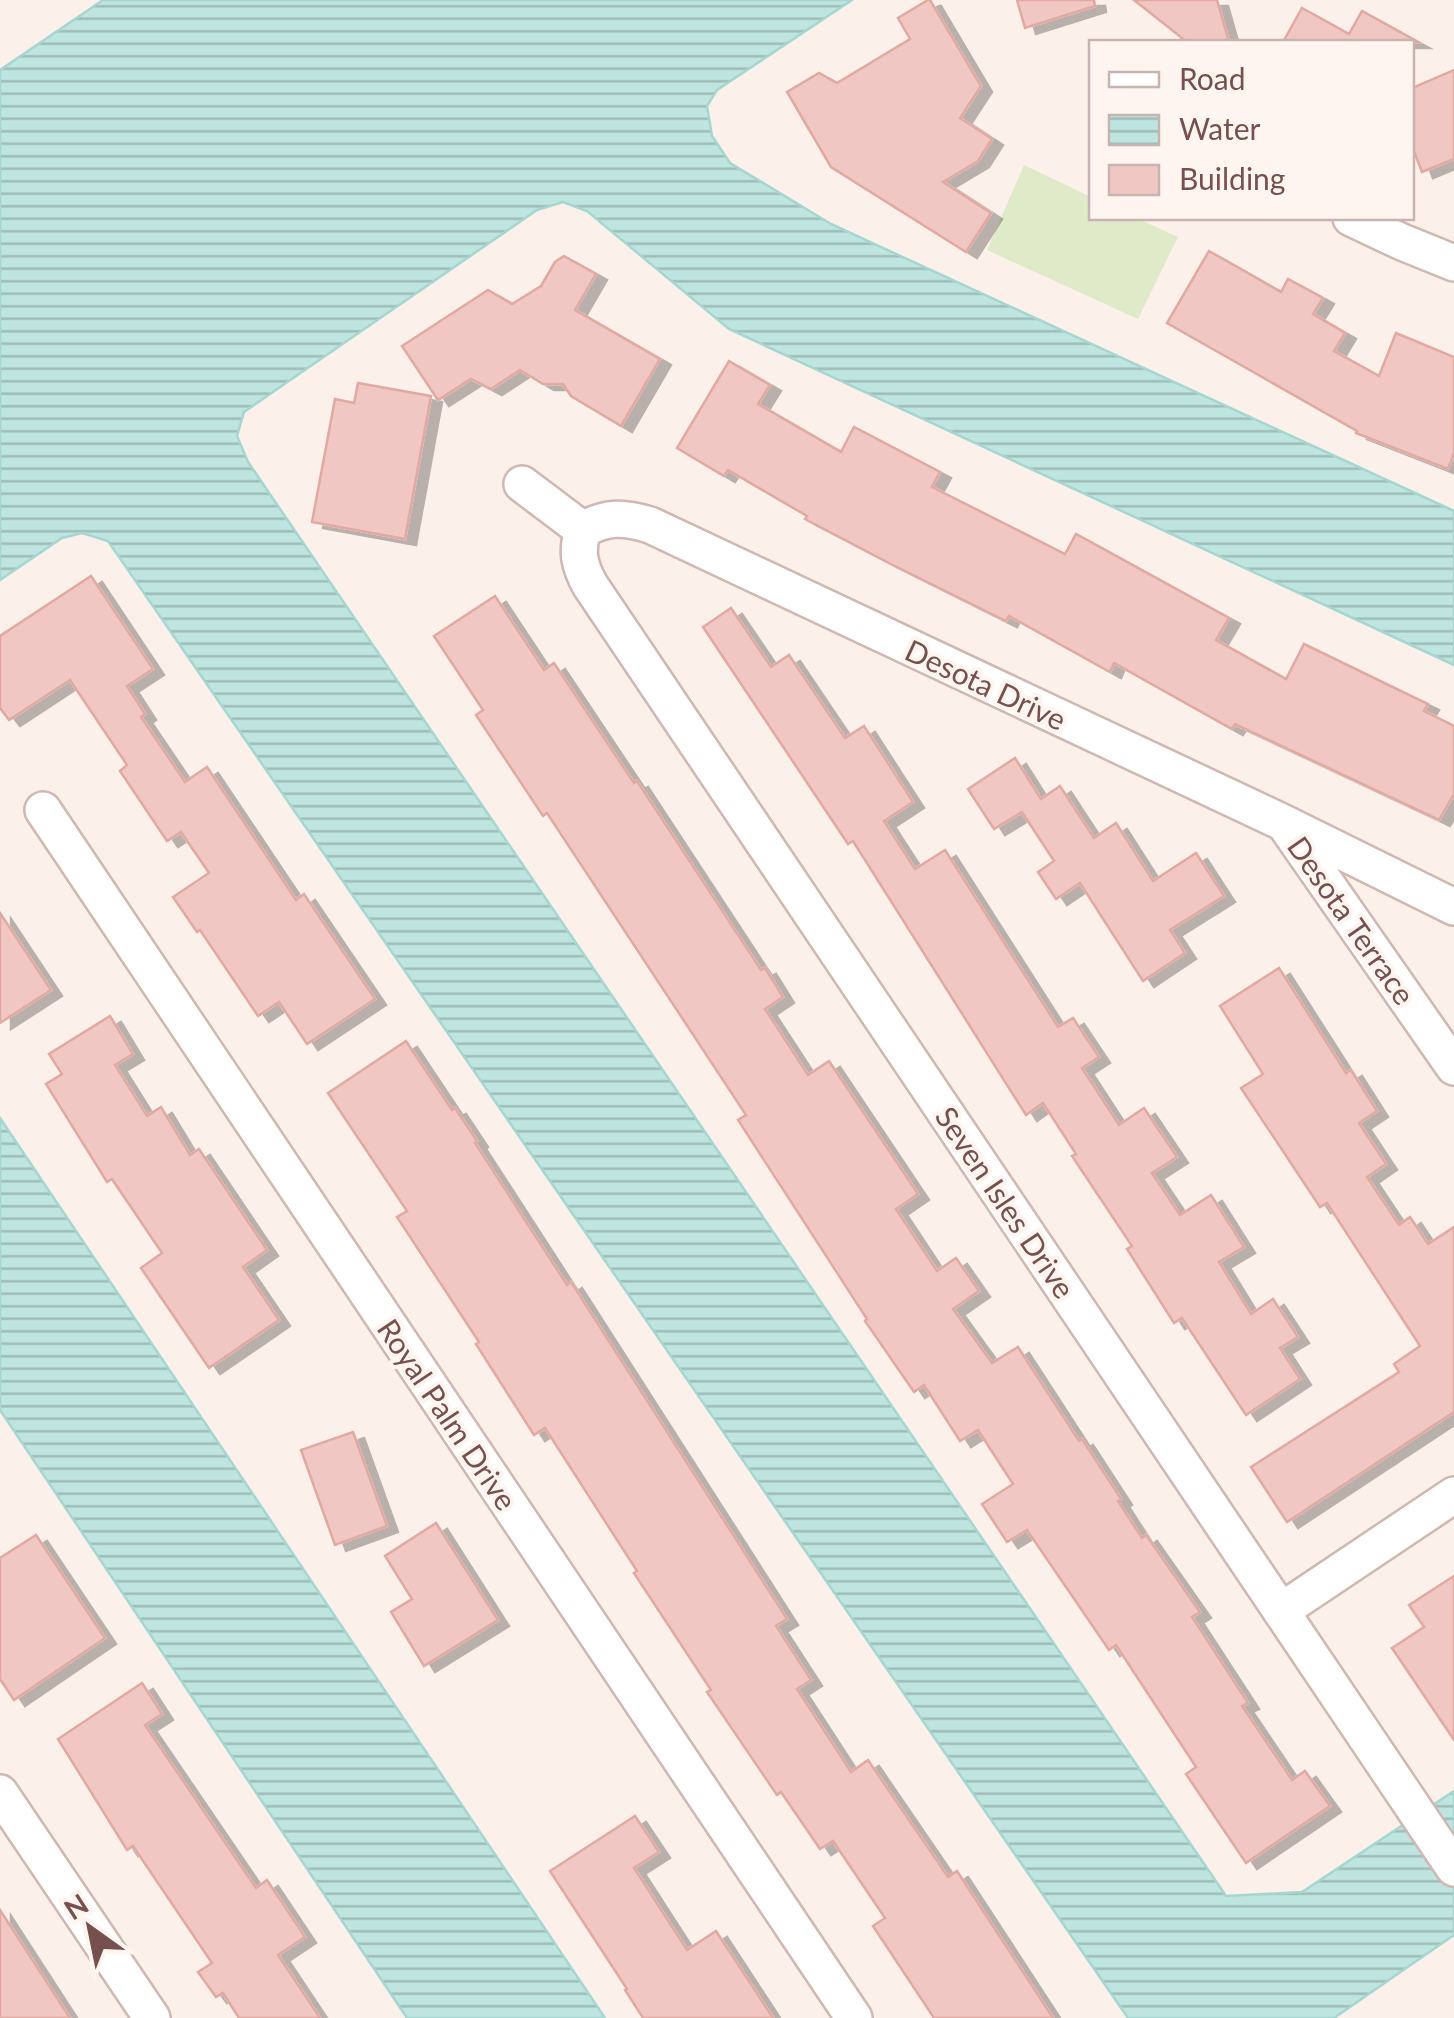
<svg xmlns="http://www.w3.org/2000/svg" width="1454" height="2018" font-family="Lato,sans-serif">
  <style>
    .pitch { fill: #dfeac8 }
    .water { fill: url(#water-rules); stroke: #a5d7d0; stroke-width: 2.5 }
    .building { fill: #f0c7c2; stroke: #e2a9a3; stroke-width: 2.5; filter: url(#shadow) }
    .lines { fill: none; stroke-linecap: round; stroke-linejoin: round }
    .minor-casing { stroke: #d0b7b2; stroke-width: 40 }
    .minor { stroke: #fff; stroke-width: 35 }
    .labels { text-anchor: middle; dominant-baseline: central; stroke-width: 8; stroke-linejoin: round; paint-order: stroke }
    .street-label { font-size: 30px; fill: #76504d; stroke: #fef5f0 }
  </style>
  <defs>
    <pattern id="water-rules" width="6" height="5" patternUnits="userSpaceOnUse" patternTransform="scale(2.5)"><rect width="6" height="5" fill="#bee5e0"/><path d="M0 2.5h6" fill="none" stroke="#9fbcb8"/></pattern>
    <filter id="shadow"><feDropShadow dx="11" dy="6" stdDeviation="0" flood-color="#0004"/></filter>
  </defs>
  <rect width="100%" height="100%" fill="#fcf0ea"/>
  <!-- pitch -->
  <polygon class="pitch" points="1024,165 1091,197 1092,218 1136,218 1178,237 1138,319 987,250"/>
  <!-- water -->
  <g class="water">
    <polygon points="103,0 852,0 717,90 707,106 712,136 730,163 831,224 1454,511 1454,665 729,329 587,211 563,202 537,210 244,412 237,436 248,462 1226,1896 1302,1892 1454,1791 1454,1935 1334,2018 1128,2018 108,541 82,533 62,538 0,580 0,70"/>
    <polygon points="0,1118 605,2018 407,2018 0,1410"/>
  </g>
  <!-- building -->
  <g class="building">
    <polygon points="928,0 930,0 981,86 960,118 992,139 978,161 943,182 991,213 966,252 831,167 787,92 819,73 837,83 910,39 898,18"/>
    <polygon points="1017,0 1094,0 1095,6 1025,28"/>
    <polygon points="1134,0 1217,0 1229,42 1187,42"/>
    <polygon points="1302,8 1349,34 1362,11 1418,42 1283,42"/>
    <polygon points="1454,70 1454,159 1422,172 1412,146 1412,88"/>
    <polygon points="1209,251 1281,292 1288,279 1323,298 1313,314 1345,333 1334,351 1379,376 1396,333 1454,357 1454,453 1448,469 1356,433 1357,431 1167,323"/>
    <polygon points="564,256 596,274 575,310 660,359 621,426 571,396 563,384 543,384 520,370 491,389 471,379 438,400 402,346 488,290 512,304 541,286 555,262"/>
    <polygon points="729,361 770,385 758,404 841,452 854,427 940,472 932,487 1065,554 1076,534 1229,618 1216,640 1286,679 1304,644 1428,704 1424,711 1454,726 1454,794 1439,820 1235,724 1232,729 1114,663 1110,672 1009,616 1006,621 891,564 805,519 807,516 728,470 724,476 677,448"/>
    <polygon points="358,383 431,396 405,539 312,522 335,399 354,403"/>
    <polygon points="91,576 153,669 127,686 145,714 141,717 185,782 207,767 296,900 304,894 375,999 307,1044 279,1002 258,1016 200,930 197,932 173,897 209,873 181,832 167,841 120,771 127,765 70,680 9,720 0,708 0,636"/>
    <polygon points="495,596 544,670 554,663 634,783 637,781 761,970 765,968 783,997 765,1009 808,1075 829,1061 918,1194 896,1209 937,1271 956,1258 979,1291 953,1309 992,1363 1018,1347 1079,1441 1082,1439 1121,1499 1118,1501 1142,1538 1146,1535 1200,1612 1192,1617 1248,1703 1242,1706 1292,1780 1305,1771 1330,1806 1246,1863 1186,1774 1196,1767 1116,1645 1109,1650 1027,1530 1007,1542 982,1504 1013,1484 978,1430 960,1441 924,1385 914,1392 865,1321 867,1319 738,1120 746,1115 547,813 543,816 476,715 483,710 434,636"/>
    <polygon points="731,608 771,667 789,655 845,738 864,726 913,802 884,821 915,869 945,850 1058,1027 1073,1018 1099,1057 1082,1068 1119,1125 1144,1108 1177,1157 1152,1173 1180,1215 1211,1195 1244,1247 1219,1262 1251,1314 1273,1299 1298,1337 1280,1348 1300,1379 1246,1415 1182,1318 1174,1323 1127,1249 1132,1246 1072,1156 1076,1154 1043,1103 1026,1115 853,841 848,844 703,627"/>
    <polygon points="1015,758 1041,799 1060,786 1094,838 1116,823 1153,881 1196,853 1224,896 1170,930 1185,953 1143,981 1080,883 1056,899 1038,872 1054,861 1022,812 994,829 968,789"/>
    <polygon points="0,913 51,990 0,1023"/>
    <polygon points="1279,968 1346,1073 1351,1070 1377,1111 1359,1123 1386,1164 1367,1177 1399,1225 1410,1217 1428,1244 1454,1227 1454,1412 1287,1522 1251,1467 1399,1372 1394,1364 1420,1346 1327,1203 1320,1207 1241,1088 1263,1074 1220,1006"/>
    <polygon points="110,1016 133,1054 115,1065 147,1116 161,1107 190,1155 199,1149 267,1250 243,1267 279,1320 209,1368 141,1268 162,1253 112,1179 107,1182 46,1084 62,1074 49,1054"/>
    <polygon points="406,1041 452,1110 455,1108 477,1141 475,1143 567,1285 571,1282 787,1619 776,1626 811,1680 797,1689 851,1772 868,1760 948,1877 957,1871 1053,2018 934,2018 873,1926 885,1918 833,1841 820,1849 781,1792 777,1795 707,1692 711,1690 634,1573 637,1571 545,1428 534,1435 476,1344 479,1342 397,1217 407,1211 328,1093"/>
    <polygon points="353,1432 387,1526 335,1545 301,1450"/>
    <polygon points="436,1523 498,1620 424,1666 391,1612 412,1599 385,1556"/>
    <polygon points="36,1535 105,1638 14,1700 0,1679 0,1558"/>
    <polygon points="1454,1576 1454,1740 1392,1648 1424,1627 1409,1605"/>
    <polygon points="142,1683 162,1714 145,1725 256,1888 267,1880 305,1937 278,1955 320,2018 239,2018 223,1993 216,1997 198,1972 212,1963 133,1846 127,1850 58,1739"/>
    <polygon points="635,1816 659,1852 634,1868 687,1950 716,1931 773,2018 643,2018 625,1990 627,1989 550,1871"/>
    <polygon points="0,1910 70,2018 0,2018"/>
  </g>
  <g class="lines">
    <defs>
      <g id="minor">
        <polyline points="1351,218 1402,242 1454,263"/>
        <polyline points="522,484 583,530"/>
        <path d="M583,530C576,551 579,565 590,585L1454,1868"/>
        <path d="M583,530C606,516 625,517 650,525L1284,823L1454,907"/>
        <polyline points="43,810 854,2018"/>
        <polyline points="1286,826 1454,1067"/>
        <polyline points="1281,1611 1454,1495"/>
        <polyline points="0,1793 152,2018"/>
      </g>
    </defs>
    <!-- minor casing -->
    <use href="#minor" class="minor-casing"/>
    <!-- minor -->
    <use href="#minor" class="minor"/>
  </g>
  <g class="labels">
    <!-- street labels -->
    <g class="street-label">
      <text transform="translate(986 684) rotate(25)">Desota Drive</text>
      <text transform="translate(1352 920) rotate(55)">Desota Terrace</text>
      <text transform="translate(1006 1202) rotate(56)">Seven Isles Drive</text>
      <text transform="translate(448 1414) rotate(56)">Royal Palm Drive</text>
    </g>
  </g>
  <!-- legend -->
  <rect x="1089" y="40" width="325" height="180" fill="#fef5f0" stroke="#c8b3af" stroke-width="2.5"/>
  <rect x="1109" y="72" width="50" height="15" fill="#ffffff" stroke="#c8b3af" stroke-width="2.5"/>
  <text x="1179" y="90" font-size="30" fill="#76504d">Road</text>
  <rect x="1109" y="115" width="50" height="30" fill="url(#water-rules)" stroke="#c8b3af" stroke-width="2.5"/>
  <text x="1179" y="140" font-size="30" fill="#76504d">Water</text>
  <rect x="1109" y="165" width="50" height="30" fill="#f0c7c2" stroke="#c8b3af" stroke-width="2.5"/>
  <text x="1179" y="190" font-size="30" fill="#76504d">Building</text>
  <!-- north arrow -->
  <g transform="translate(90 1928) rotate(327)" stroke="#fef5f0" stroke-width="8" paint-order="stroke">
  <path d="M0-8L18 38L0 25L-18 38Z" fill="#76504d"/>
  <text y="-15" font-size="28" font-weight="bold" text-anchor="middle" fill="#76504d">N</text>
  </g>
</svg>
